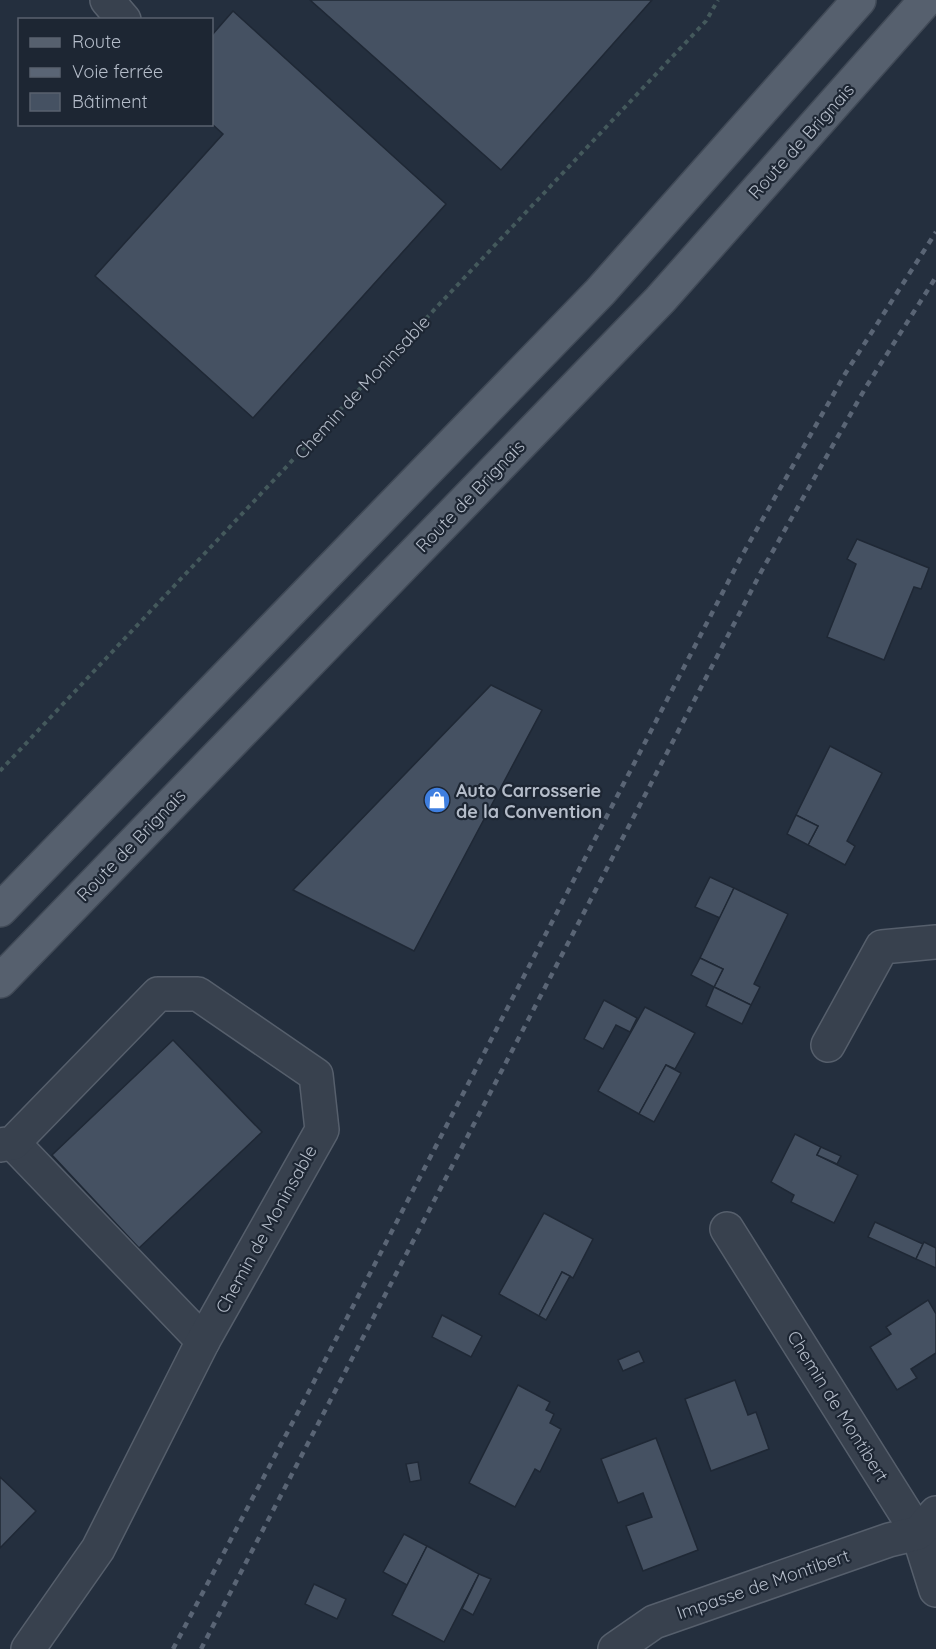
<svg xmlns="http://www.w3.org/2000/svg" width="936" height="1649" font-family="Quicksand,sans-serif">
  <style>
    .building { fill: #455162; stroke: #1f2835; stroke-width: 1.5 }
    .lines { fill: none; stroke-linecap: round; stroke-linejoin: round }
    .minor-casing { stroke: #565f6c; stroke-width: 36 }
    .major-casing { stroke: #414a57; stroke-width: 36 }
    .path { stroke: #44595c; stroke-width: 4; stroke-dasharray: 4.5 4.5; stroke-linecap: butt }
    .minor { stroke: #38414e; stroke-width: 33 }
    .major { stroke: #56606e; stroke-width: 33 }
    .rail { stroke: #5a6575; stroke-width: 4.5; stroke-dasharray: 6 6; stroke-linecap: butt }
    .labels { text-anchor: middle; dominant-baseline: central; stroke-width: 4.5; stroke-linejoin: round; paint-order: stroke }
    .street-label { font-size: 18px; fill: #b4bcc9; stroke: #1d2633 }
    .poi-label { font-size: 18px; font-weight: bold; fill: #b4bcc9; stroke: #1d2633; text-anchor: start }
  </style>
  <rect width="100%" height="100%" fill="#242f3e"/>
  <!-- building -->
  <g class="building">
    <polygon points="310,0 652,0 501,170"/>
    <polygon points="233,11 446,204 253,418 95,276 223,134 212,124 212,35"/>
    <polygon points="857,539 929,568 921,589 914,587 884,660 827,637 856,564 847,559"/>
    <polygon points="491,685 542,710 414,951 293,890"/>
    <polygon points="830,746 882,773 847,841 855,846 845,865 808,845 818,826 796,815"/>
    <polygon points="796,815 818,826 808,845 787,834"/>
    <polygon points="710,877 734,888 720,918 695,907"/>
    <polygon points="734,888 788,914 754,984 760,987 751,1005 714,987 723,969 700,958"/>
    <polygon points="700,958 723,969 714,987 691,975"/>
    <polygon points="714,987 751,1005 742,1024 706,1006"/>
    <polygon points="604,1000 637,1018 630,1032 616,1025 603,1049 584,1039"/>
    <polygon points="645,1007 695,1033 675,1069 666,1065 639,1114 598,1091"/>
    <polygon points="173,1040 262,1132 139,1248 52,1155"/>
    <polygon points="666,1065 681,1073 654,1122 639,1114"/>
    <polygon points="795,1134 821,1147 817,1155 858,1175 834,1223 791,1202 794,1195 771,1182"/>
    <polygon points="821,1147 841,1156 837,1164 817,1155"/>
    <polygon points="544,1213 593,1239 573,1278 562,1272 539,1316 499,1294"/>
    <polygon points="875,1222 923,1244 916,1259 868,1237"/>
    <polygon points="924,1242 936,1248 936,1268 916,1259"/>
    <polygon points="562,1272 570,1276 546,1320 539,1316"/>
    <polygon points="928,1300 936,1314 936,1353 911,1369 917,1378 897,1390 870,1347 891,1334 886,1327"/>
    <polygon points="442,1315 482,1336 471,1357 432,1337"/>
    <polygon points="639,1351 644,1362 623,1371 618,1360"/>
    <polygon points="735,1380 748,1415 756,1412 769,1449 711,1471 685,1399"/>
    <polygon points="518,1385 550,1402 546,1410 554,1414 550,1423 561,1429 540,1472 535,1469 515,1507 469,1483"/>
    <polygon points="656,1438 698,1550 643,1571 626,1526 652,1517 643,1493 618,1503 601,1459"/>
    <polygon points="418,1462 421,1480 410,1482 406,1464"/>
    <polygon points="0,1477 36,1511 0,1548"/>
    <polygon points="404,1534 427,1546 407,1585 383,1572"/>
    <polygon points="427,1546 479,1574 444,1642 392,1615"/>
    <polygon points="479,1574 491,1579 473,1615 462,1609"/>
    <polygon points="314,1584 346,1599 337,1619 305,1604"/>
  </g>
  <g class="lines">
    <defs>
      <g id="minor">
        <polyline points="107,0 124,20"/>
        <polyline points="828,1045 882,947 936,942"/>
        <polyline points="13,1143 203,1341"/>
        <polyline points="0,1145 13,1143 158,994 198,994 316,1075 322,1130 203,1341 98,1549 28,1649"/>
        <polyline points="727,1229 918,1533 936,1590"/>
        <polyline points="615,1649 654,1622 889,1540 918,1533 936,1513"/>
      </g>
      <g id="major">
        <polyline points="0,910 600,292 859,0"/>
        <polyline points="0,981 660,300 926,0"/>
      </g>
    </defs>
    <!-- minor casing -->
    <use href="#minor" class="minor-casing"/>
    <!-- major casing -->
    <use href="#major" class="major-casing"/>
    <!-- path -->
    <polyline class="path" points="0,771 706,21 718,0"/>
    <!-- minor -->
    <use href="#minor" class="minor"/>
    <!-- major -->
    <use href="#major" class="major"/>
    <!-- rail -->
    <g class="rail">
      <polyline points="173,1649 306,1397 740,559 845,374 936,232"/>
      <polyline points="201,1649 761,572 866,387 936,277"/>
    </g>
  </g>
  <!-- icons -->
  <defs>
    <symbol id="shop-disc" viewBox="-11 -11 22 22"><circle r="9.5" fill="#3f7fe0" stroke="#1d2633"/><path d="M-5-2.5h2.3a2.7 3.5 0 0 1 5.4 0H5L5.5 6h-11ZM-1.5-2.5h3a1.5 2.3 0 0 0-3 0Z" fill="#fff"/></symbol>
  </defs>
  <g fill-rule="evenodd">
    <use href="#shop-disc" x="422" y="785" width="30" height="30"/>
  </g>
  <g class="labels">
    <!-- street labels -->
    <g class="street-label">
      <text transform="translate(801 141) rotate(-48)">Route de Brignais</text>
      <text transform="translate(362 387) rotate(-47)">Chemin de Moninsable</text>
      <text transform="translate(470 496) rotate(-46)">Route de Brignais</text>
      <text transform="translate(131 845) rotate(-46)">Route de Brignais</text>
      <text transform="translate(266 1229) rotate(-61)">Chemin de Moninsable</text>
      <text transform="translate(838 1406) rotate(58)">Chemin de Montibert</text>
      <text transform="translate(763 1584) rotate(-19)">Impasse de Montibert</text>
    </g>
    <!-- poi labels -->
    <g class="poi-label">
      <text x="456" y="790">Auto Carrosserie<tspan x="456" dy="21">de la Convention</tspan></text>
    </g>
  </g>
  <!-- legend -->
  <rect x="18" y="18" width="195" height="108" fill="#1d2633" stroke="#59626f" stroke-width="1.5"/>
  <rect x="30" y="38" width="30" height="9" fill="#56606e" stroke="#59626f" stroke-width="1.5"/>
  <text x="72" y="48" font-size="18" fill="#b4bcc9">Route</text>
  <rect x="30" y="68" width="30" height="9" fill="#5a6575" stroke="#59626f" stroke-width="1.5"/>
  <text x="72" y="78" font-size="18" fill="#b4bcc9">Voie ferrée</text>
  <rect x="30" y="93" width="30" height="18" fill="#455162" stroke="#59626f" stroke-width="1.5"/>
  <text x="72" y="108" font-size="18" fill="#b4bcc9">Bâtiment</text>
</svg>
